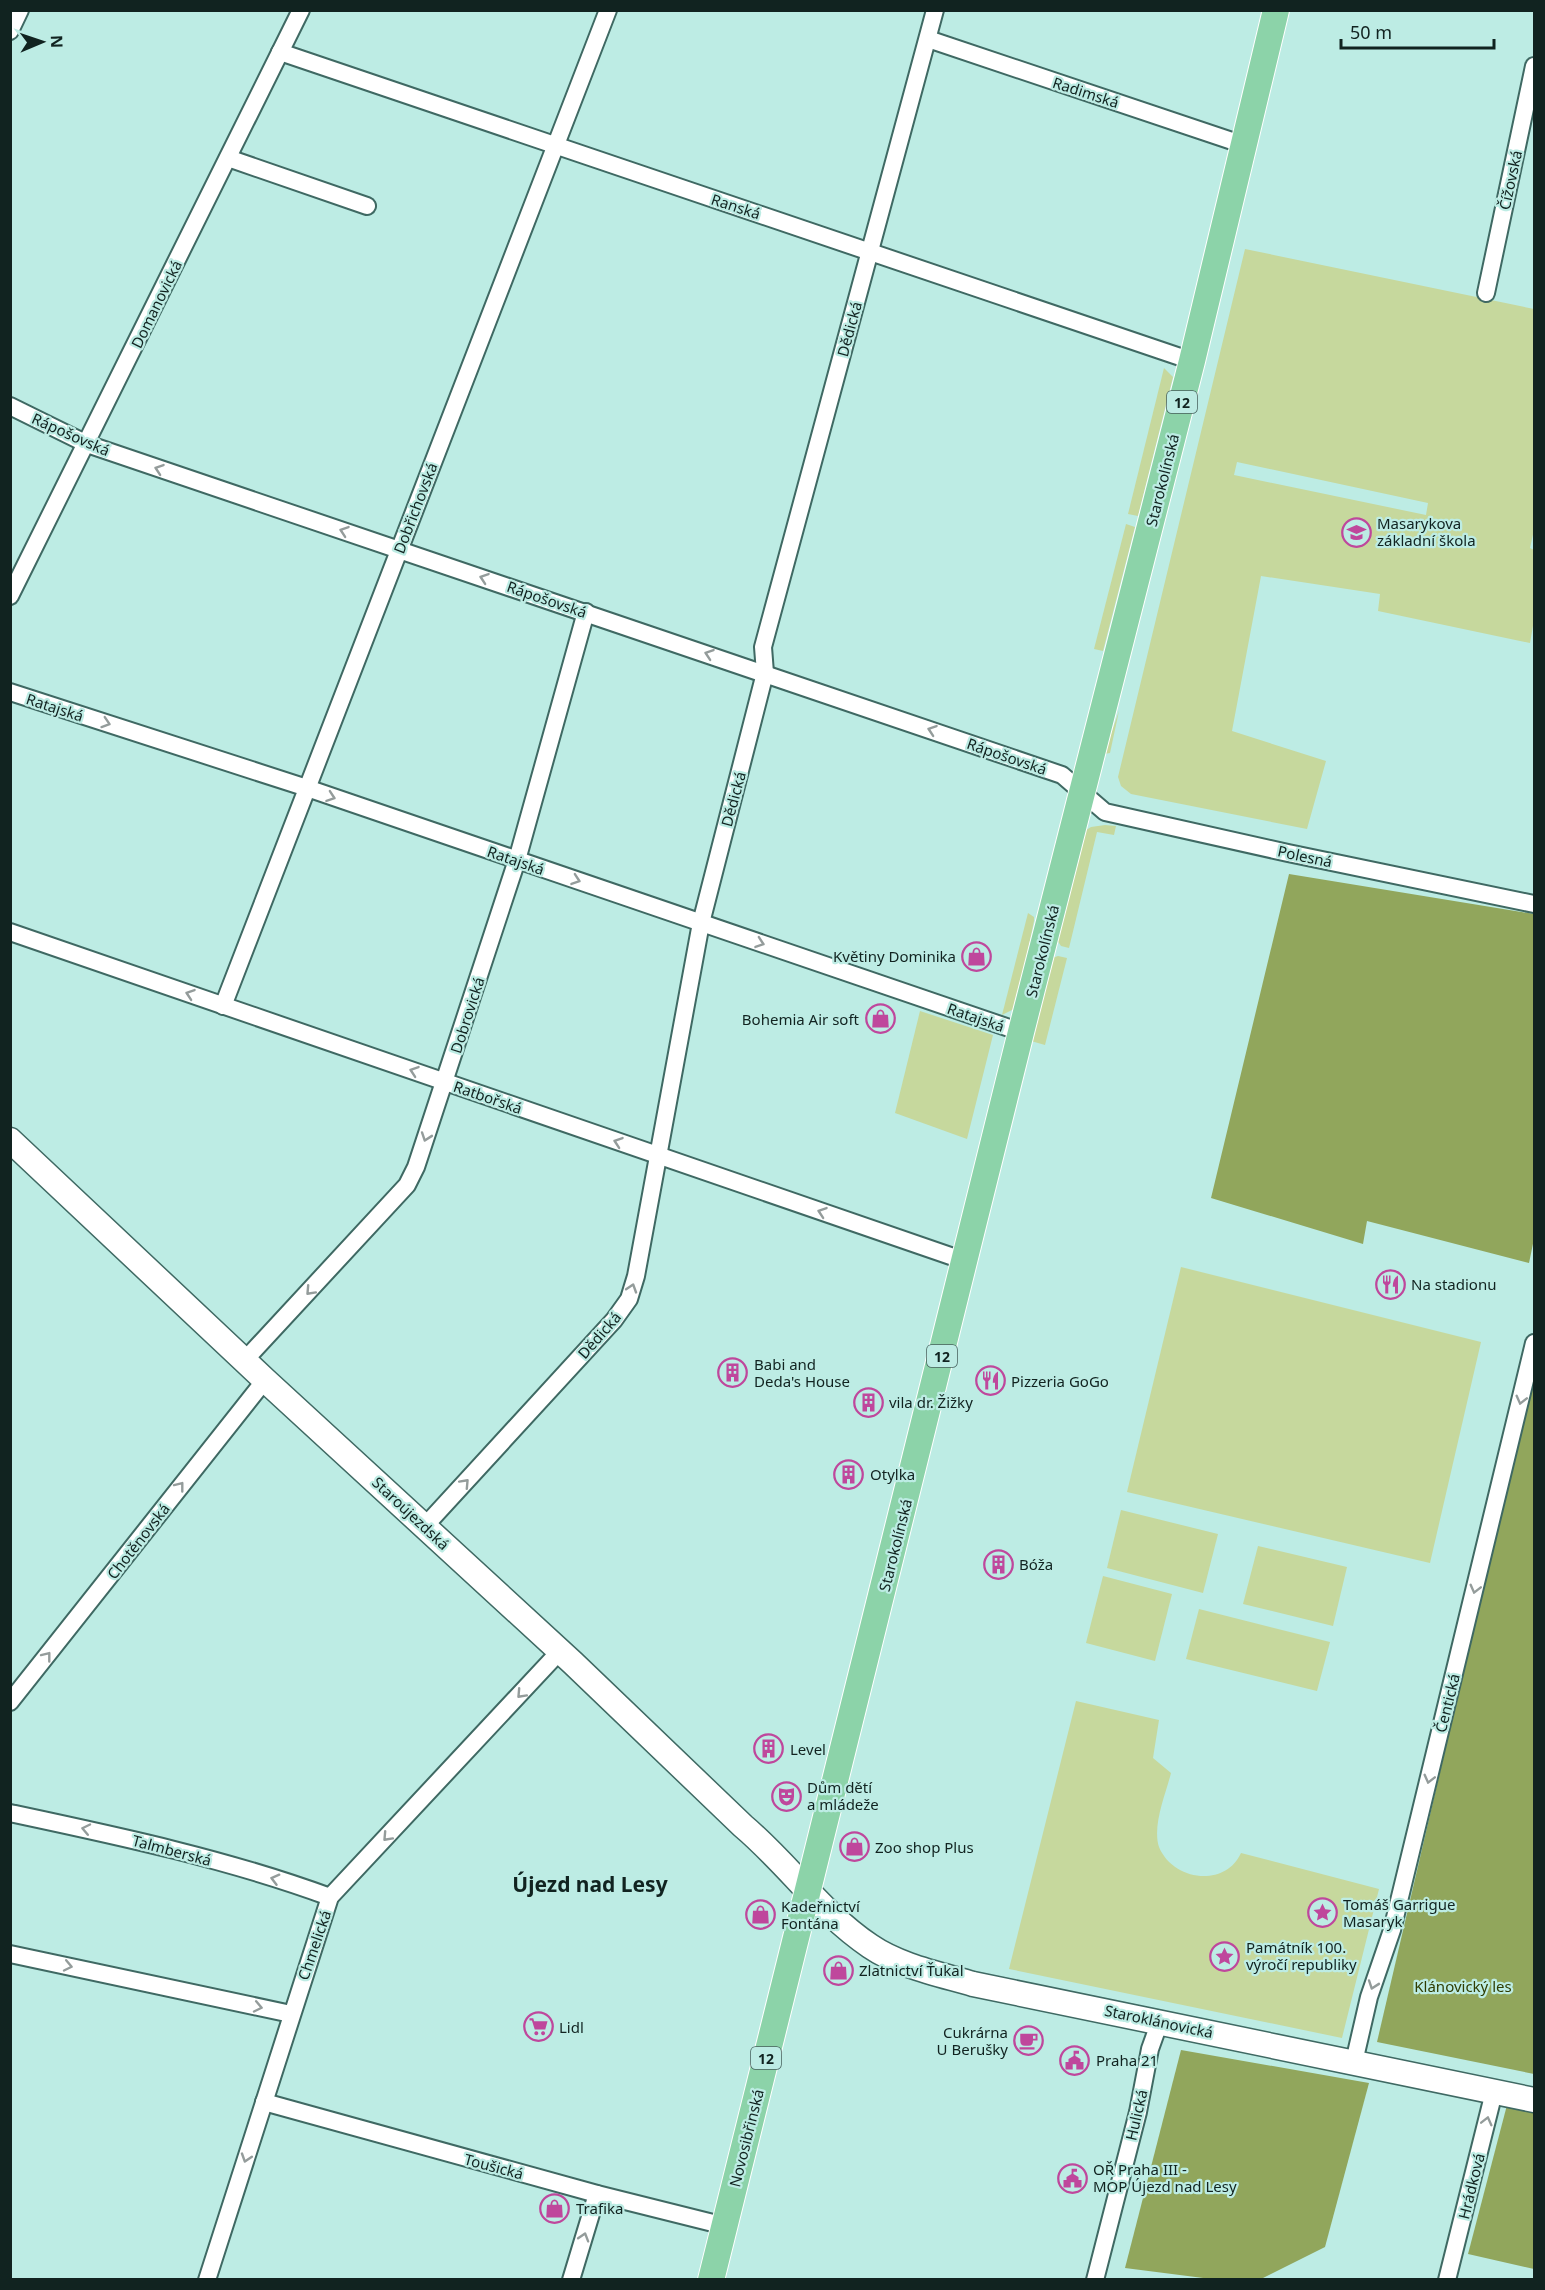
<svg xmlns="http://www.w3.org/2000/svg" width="1545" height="2290" font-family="'Noto Sans',sans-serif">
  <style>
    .green { fill: #c6d89d; fill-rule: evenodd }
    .forest { fill: #91a65c }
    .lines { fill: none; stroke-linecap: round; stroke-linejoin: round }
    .street-casing { stroke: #3f6963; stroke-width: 20 }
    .secondary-casing { stroke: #3f6963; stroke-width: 27 }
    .primary-casing { stroke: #fff; stroke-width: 28 }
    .street { stroke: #fff; stroke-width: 16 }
    .secondary { stroke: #fff; stroke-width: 24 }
    .primary { stroke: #8cd3a9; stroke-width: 26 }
    .oneway { stroke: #949c9b }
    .labels { text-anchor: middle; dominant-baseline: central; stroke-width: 4.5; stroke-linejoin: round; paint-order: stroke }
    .shield { fill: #bdece4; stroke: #455f5b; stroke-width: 1.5 }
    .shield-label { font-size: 14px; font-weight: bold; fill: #112320 }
    .street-label { font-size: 15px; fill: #112320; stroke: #bdece4 }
    .poi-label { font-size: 15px; fill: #112320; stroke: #bdece4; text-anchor: start }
    .park-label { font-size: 15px; fill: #2f3c02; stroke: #bdece4 }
    .district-label { font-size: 21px; font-weight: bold; fill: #112320; stroke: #bdece4 }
  </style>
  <rect width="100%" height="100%" fill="#bdece4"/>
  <!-- green -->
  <g class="green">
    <path d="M1245,249L1534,309V530L1530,548L1534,550V620L1530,643L1378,611L1380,594L1261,576L1232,731L1326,761L1307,829L1131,794L1121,786L1118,777ZM1237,462L1428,503L1426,515L1234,475Z"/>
    <polygon points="1164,368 1173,377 1138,516 1128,514"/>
    <polygon points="1126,524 1135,527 1103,651 1094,649"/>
    <polygon points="1119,711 1110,753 1104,754"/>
    <polygon points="1105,825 1116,826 1114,835 1097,832 1069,948 1061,946 1057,940 1083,832 1091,827"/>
    <polygon points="1028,913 1034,917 1034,921 1016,1008 1002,1015"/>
    <polygon points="1058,956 1067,958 1045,1045 1031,1041 1052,958"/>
    <polygon points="920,1011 993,1035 967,1139 895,1113"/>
    <polygon points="1181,1267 1481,1342 1430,1563 1127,1492"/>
    <polygon points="1121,1510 1218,1534 1203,1593 1107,1568"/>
    <polygon points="1258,1546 1347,1567 1333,1626 1243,1604"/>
    <polygon points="1103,1576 1172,1594 1155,1661 1086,1643"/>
    <polygon points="1199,1609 1330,1642 1317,1691 1186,1659"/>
    <path d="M1076,1701L1159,1720L1153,1758L1171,1773C1166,1793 1152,1826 1159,1847C1173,1881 1225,1888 1241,1853L1379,1889L1342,2038L1009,1969Z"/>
  </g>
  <!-- forest -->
  <g class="forest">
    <polygon points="1289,874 1534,914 1534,1239 1529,1263 1367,1221 1363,1244 1211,1198"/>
    <polygon points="1534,1369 1534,2074 1377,2042"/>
    <polygon points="1181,2050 1369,2083 1325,2247 1261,2279 1211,2279 1125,2268"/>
    <polygon points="1507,2105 1534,2110 1534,2269 1468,2254"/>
  </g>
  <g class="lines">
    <defs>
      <g id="street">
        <polyline points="10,31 20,10"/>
        <polyline points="928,39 1244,145"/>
        <polyline points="280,52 1192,361"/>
        <polyline points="228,158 367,206"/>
        <polyline points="1486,293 1534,66"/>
        <polyline points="10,406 87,444 1062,775 1105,812 1288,853 1534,904"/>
        <polyline points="10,596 301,10"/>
        <polyline points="10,692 307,788 1021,1032"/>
        <polyline points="10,932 965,1261"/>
        <polyline points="223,1006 608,10"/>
        <polyline points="244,1361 407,1185 416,1167 517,860 586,612"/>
        <polyline points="425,1526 614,1320 629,1299 636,1276 701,923 765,673 763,647 935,10"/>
        <polyline points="10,1702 265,1380"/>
        <path d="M10,1813C118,1836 227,1859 330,1897"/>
        <polyline points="10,1954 291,2014"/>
        <polyline points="1354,2062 1369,1997 1392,1930 1534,1343"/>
        <polyline points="264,2102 597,2194 725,2226"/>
        <polyline points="207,2280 330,1897 560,1651"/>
        <polyline points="571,2280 597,2194"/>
        <polyline points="1095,2280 1138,2112 1150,2049 1160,2021"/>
        <polyline points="1447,2280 1494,2092"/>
      </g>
      <path id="secondary" d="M10,1140L265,1380L573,1663L743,1826C788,1864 821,1913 870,1946C899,1966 939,1974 973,1984L1534,2100"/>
      <polyline id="primary" points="711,2280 1021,1032 1192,361 1276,10"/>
    </defs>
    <!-- street casing -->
    <use href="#street" class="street-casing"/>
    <!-- secondary casing -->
    <use href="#secondary" class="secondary-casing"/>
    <!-- primary casing -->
    <use href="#primary" class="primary-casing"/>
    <!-- street -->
    <use href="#street" class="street"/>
    <!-- secondary -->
    <use href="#secondary" class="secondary"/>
    <!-- primary -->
    <use href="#primary" class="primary"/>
  </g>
  <!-- one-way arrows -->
  <defs><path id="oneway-chevron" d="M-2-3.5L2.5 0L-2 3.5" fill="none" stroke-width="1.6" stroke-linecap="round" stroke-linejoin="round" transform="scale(1.5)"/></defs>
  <g class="oneway">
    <use href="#oneway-chevron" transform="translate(159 469) rotate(-161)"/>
    <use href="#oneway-chevron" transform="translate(344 531) rotate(-161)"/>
    <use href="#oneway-chevron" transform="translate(484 578) rotate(-161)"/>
    <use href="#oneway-chevron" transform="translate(709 654) rotate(-161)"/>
    <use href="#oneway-chevron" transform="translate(106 723) rotate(18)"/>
    <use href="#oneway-chevron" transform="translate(932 730) rotate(-161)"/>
    <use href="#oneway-chevron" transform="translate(331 797) rotate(19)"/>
    <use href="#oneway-chevron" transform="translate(576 880) rotate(19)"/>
    <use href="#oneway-chevron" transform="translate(760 943) rotate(19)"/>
    <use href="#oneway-chevron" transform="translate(190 994) rotate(-161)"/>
    <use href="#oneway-chevron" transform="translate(414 1071) rotate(-161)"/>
    <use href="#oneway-chevron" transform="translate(426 1137) rotate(109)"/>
    <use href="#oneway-chevron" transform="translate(618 1142) rotate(-161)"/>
    <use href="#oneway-chevron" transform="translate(822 1212) rotate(-161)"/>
    <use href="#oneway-chevron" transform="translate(632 1288) rotate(-72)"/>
    <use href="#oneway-chevron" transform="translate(310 1291) rotate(133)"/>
    <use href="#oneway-chevron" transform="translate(1521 1400) rotate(104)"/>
    <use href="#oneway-chevron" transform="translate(465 1483) rotate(-47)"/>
    <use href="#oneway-chevron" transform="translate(180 1486) rotate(-52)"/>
    <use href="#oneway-chevron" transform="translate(1475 1589) rotate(104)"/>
    <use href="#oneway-chevron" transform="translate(47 1656) rotate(-52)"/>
    <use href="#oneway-chevron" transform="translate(521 1694) rotate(133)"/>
    <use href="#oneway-chevron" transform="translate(1429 1779) rotate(104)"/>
    <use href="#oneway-chevron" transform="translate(86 1829) rotate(-168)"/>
    <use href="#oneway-chevron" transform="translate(387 1837) rotate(133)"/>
    <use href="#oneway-chevron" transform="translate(275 1879) rotate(-165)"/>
    <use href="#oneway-chevron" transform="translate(68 1966) rotate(12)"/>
    <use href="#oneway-chevron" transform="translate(1373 1985) rotate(109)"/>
    <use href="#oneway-chevron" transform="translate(258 2007) rotate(12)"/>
    <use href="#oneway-chevron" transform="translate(1487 2121) rotate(-76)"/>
    <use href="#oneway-chevron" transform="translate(246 2158) rotate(108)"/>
    <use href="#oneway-chevron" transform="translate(584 2237) rotate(-73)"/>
  </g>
  <!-- icons -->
  <defs>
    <symbol id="school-ring" viewBox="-11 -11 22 22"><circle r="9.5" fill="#bdece4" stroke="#bf479c" stroke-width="1.5"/><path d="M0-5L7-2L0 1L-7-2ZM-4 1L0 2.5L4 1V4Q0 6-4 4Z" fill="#bf479c"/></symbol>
    <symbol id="shop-ring" viewBox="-11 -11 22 22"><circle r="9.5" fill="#bdece4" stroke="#bf479c" stroke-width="1.5"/><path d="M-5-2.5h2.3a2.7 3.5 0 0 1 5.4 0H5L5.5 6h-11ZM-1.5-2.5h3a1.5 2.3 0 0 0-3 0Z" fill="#bf479c"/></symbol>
    <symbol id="restaurant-ring" viewBox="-11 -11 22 22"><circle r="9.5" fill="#bdece4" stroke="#bf479c" stroke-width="1.5"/><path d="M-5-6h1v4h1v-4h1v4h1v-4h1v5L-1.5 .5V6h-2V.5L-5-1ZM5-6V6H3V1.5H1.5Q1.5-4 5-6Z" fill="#bf479c"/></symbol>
    <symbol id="building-ring" viewBox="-11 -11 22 22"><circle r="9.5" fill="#bdece4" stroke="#bf479c" stroke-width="1.5"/><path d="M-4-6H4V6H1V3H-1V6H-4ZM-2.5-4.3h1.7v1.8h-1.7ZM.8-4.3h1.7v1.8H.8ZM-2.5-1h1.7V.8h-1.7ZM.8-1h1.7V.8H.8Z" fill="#bf479c"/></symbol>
    <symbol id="theatre-ring" viewBox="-11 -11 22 22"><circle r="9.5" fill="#bdece4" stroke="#bf479c" stroke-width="1.5"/><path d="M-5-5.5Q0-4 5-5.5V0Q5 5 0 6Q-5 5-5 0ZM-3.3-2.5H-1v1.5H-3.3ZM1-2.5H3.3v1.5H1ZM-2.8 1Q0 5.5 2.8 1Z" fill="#bf479c"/></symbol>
    <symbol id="sight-ring" viewBox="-11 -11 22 22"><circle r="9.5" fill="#bdece4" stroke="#bf479c" stroke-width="1.5"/><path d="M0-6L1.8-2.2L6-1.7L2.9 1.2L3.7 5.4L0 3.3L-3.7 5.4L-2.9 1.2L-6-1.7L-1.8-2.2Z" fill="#bf479c"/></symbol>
    <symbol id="supermarket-ring" viewBox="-11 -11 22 22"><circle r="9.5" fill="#bdece4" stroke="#bf479c" stroke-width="1.5"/><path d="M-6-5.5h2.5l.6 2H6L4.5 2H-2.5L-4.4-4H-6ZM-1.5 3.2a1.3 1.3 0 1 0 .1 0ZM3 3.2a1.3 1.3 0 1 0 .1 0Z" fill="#bf479c"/></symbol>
    <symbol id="cafe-ring" viewBox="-11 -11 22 22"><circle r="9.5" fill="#bdece4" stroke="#bf479c" stroke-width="1.5"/><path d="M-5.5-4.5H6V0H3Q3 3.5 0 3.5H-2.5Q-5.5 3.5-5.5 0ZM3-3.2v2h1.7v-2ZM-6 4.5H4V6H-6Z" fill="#bf479c"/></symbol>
    <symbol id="civic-ring" viewBox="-11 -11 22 22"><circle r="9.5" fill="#bdece4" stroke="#bf479c" stroke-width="1.5"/><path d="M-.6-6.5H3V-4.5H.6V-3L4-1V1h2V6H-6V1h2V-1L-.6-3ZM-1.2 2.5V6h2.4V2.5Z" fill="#bf479c"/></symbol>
  </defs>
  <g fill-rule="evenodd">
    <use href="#school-ring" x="1340" y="516" width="33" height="33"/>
    <use href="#shop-ring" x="960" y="940" width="33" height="33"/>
    <use href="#shop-ring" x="864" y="1002" width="33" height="33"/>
    <use href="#restaurant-ring" x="1374" y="1268" width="33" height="33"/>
    <use href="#building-ring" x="716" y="1356" width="33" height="33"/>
    <use href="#restaurant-ring" x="974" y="1364" width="33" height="33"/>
    <use href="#building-ring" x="852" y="1386" width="33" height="33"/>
    <use href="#building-ring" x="832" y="1458" width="33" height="33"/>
    <use href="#building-ring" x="982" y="1548" width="33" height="33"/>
    <use href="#building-ring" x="752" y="1732" width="33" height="33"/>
    <use href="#theatre-ring" x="770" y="1780" width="33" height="33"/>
    <use href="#shop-ring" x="838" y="1830" width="33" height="33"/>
    <use href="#sight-ring" x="1306" y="1896" width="33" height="33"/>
    <use href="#shop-ring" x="744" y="1898" width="33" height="33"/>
    <use href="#sight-ring" x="1208" y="1940" width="33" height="33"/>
    <use href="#shop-ring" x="822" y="1954" width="33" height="33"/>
    <use href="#supermarket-ring" x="522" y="2010" width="33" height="33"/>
    <use href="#cafe-ring" x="1012" y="2024" width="33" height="33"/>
    <use href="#civic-ring" x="1058" y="2044" width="33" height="33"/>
    <use href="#civic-ring" x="1056" y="2162" width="33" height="33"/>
    <use href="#shop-ring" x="538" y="2192" width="33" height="33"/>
  </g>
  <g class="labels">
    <!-- shield labels -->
    <g class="shield">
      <rect x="1167" y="391" width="30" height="22" rx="4.5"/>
      <rect x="927" y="1345" width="30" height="22" rx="4.5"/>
      <rect x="751" y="2047" width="30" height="22" rx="4.5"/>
    </g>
    <g class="shield-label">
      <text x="1182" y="402">12</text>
      <text x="942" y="1356">12</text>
      <text x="766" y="2058">12</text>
    </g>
    <!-- street labels -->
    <g class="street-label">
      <text transform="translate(1086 92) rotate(18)">Radimská</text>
      <text transform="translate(1510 180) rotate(-78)">Čížovská</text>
      <text transform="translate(736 206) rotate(18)">Ranská</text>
      <text transform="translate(156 304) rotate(-64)">Domanovická</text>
      <text transform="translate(849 329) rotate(-75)">Dědická</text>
      <text transform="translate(71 434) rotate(24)">Rápošovská</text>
      <text transform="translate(1162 480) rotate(-76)">Starokolínská</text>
      <text transform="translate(415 508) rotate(-69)">Dobřichovská</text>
      <text transform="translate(547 599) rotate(19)">Rápošovská</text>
      <text transform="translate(55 707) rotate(18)">Ratajská</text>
      <text transform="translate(1007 756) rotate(19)">Rápošovská</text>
      <text transform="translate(733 799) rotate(-75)">Dědická</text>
      <text transform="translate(1305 856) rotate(12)">Polesná</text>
      <text transform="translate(516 860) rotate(19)">Ratajská</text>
      <text transform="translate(1042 951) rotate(-76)">Starokolínská</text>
      <text transform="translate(467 1015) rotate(-72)">Dobrovická</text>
      <text transform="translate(976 1017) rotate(19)">Ratajská</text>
      <text transform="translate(488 1097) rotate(19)">Ratbořská</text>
      <text transform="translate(599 1335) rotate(-49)">Dědická</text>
      <text transform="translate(411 1513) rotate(43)">Staroújezdská</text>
      <text transform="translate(138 1541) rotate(-52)">Chotěnovská</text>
      <text transform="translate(895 1545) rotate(-76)">Starokolínská</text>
      <text transform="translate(1447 1703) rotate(-76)">Čentická</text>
      <text transform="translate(172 1850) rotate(15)">Talmberská</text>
      <text transform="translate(314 1945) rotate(-71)">Chmelická</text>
      <text transform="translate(1159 2021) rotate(12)">Staroklánovická</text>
      <text transform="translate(1136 2115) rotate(-77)">Hulická</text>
      <text transform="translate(746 2138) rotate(-76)">Novosibřinská</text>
      <text transform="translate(494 2166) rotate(15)">Toušická</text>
      <text transform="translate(1471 2186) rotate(-76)">Hrádková</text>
    </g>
    <!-- poi labels -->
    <g class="poi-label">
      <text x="1377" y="523">Masarykova<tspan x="1377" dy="17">základní škola</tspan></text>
      <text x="956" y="956" text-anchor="end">Květiny Dominika</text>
      <text x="859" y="1019" text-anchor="end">Bohemia Air soft</text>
      <text x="1411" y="1284">Na stadionu</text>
      <text x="754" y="1364">Babi and<tspan x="754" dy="17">Deda's House</tspan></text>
      <text x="1011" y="1381">Pizzeria GoGo</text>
      <text x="889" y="1402">vila dr. Žižky</text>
      <text x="870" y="1474">Otylka</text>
      <text x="1019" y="1564">Bóža</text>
      <text x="790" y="1749">Level</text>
      <text x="807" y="1787">Dům dětí<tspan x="807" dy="17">a mládeže</tspan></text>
      <text x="875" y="1847">Zoo shop Plus</text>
      <text x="1343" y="1904">Tomáš Garrigue<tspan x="1343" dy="17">Masaryk</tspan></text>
      <text x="781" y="1906">Kadeřnictví<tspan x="781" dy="17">Fontána</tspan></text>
      <text x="1246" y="1947">Památník 100.<tspan x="1246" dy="17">výročí republiky</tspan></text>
      <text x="859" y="1970">Zlatnictví Ťukal</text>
      <text x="559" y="2027">Lidl</text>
      <text x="1008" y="2032" text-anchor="end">Cukrárna<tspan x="1008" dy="17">U Berušky</tspan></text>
      <text x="1096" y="2060">Praha 21</text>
      <text x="1093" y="2169">OŘ Praha III -<tspan x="1093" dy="17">MOP Újezd nad Lesy</tspan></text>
      <text x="576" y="2208">Trafika</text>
    </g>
    <!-- park labels -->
    <g class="park-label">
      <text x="1463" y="1986">Klánovický les</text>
    </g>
    <!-- district labels -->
    <g class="district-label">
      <text x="590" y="1884">Újezd nad Lesy</text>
    </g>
  </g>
  <!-- border -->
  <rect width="1545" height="2290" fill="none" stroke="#112320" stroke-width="24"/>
  <!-- north arrow -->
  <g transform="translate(42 42) rotate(88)" stroke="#bdece4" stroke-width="4.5" paint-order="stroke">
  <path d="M0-4.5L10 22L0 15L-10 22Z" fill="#112320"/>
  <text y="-9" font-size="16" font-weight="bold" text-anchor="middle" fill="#112320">N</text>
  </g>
  <!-- scale -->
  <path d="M1341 39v9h153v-9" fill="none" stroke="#112320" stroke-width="3"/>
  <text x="1350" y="39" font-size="18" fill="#112320" stroke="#bdece4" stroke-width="4.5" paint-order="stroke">50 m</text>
</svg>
